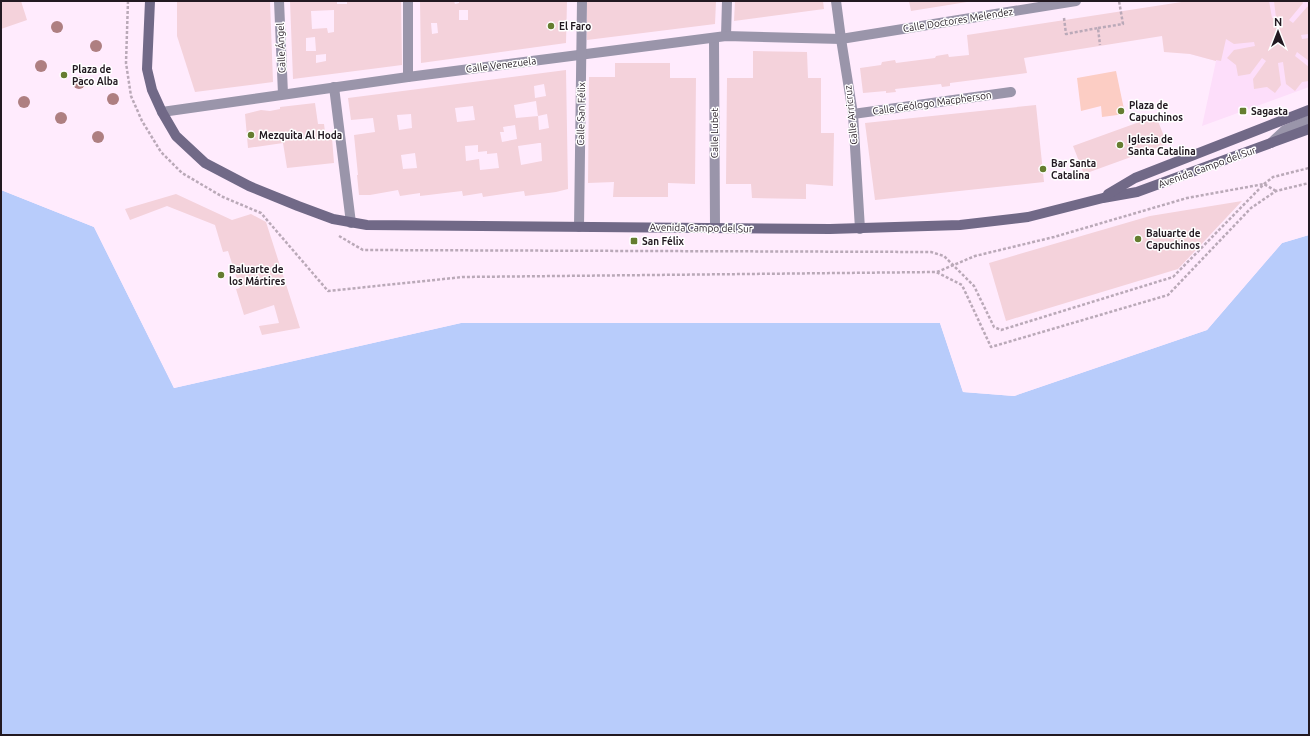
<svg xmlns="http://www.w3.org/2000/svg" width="1310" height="736" font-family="Ubuntu,sans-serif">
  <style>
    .built { fill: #fddefa }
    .green { fill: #fccdc4 }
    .water { fill: #b8ccfb }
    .pier { fill: #ffebfd }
    .building { fill: #f4d2db; fill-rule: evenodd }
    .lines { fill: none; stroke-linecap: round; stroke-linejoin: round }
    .path { stroke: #baa9b8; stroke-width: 2.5; stroke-dasharray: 3 2; stroke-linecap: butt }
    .street { stroke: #9a95aa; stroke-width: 10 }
    .secondary { stroke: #716987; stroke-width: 10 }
    .tree { fill: #ae7f81 }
    .poi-dot { fill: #657d30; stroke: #fff; stroke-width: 1.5 }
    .labels { text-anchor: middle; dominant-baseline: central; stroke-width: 3; stroke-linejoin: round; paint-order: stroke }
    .street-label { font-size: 10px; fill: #221921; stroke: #fff }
    .poi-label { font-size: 10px; font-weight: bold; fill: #221921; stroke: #fff; text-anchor: start }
  </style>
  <rect width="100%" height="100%" fill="#ffebfd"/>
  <!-- built -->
  <polygon class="built" points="1203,1 1309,1 1309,87 1202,126 1216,61 1190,54"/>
  <!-- green -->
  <polygon class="green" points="1116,71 1125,114 1102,117 1101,106 1081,111 1077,78"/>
  <!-- water -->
  <polygon class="water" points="1,190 94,227 174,388 461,323 940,323 963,392 1014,396 1207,330 1282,243 1309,235 1309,735 1,735"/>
  <!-- pier -->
  <polygon class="pier" points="1,188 95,226 175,386 461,321 940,321 942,323 964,390 1013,394 1206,329 1280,242 1309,233 1309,235 1282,243 1207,330 1014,396 963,392 940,323 461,323 174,388 94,227 1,190"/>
  <!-- building -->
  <g class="building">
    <polygon points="1,1 21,1 27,20 1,29"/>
    <polygon points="177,1 270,1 273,82 195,92 177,36"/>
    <path d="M290,1H337V4H347V1H401L402,65L293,79ZM334,10V32L328,33L327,28L312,29L311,11ZM315,37L316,51H306V38ZM326,54V61L316,63V55Z"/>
    <path d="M420,1H454L455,4L459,3V1H567L566,43L421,63ZM459,10H468V20H459ZM431,23H437L438,33L432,34Z"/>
    <polygon points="587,1 716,1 715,24 587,40"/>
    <polygon points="735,1 823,1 824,9 734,21"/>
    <polygon points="909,1 966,1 967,2 911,11"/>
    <polygon points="1188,1 1269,1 1272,18 1276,18 1274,1 1302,1 1303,3 1289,20 1293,23 1307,7 1309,6 1309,34 1301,35 1302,39 1309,38 1309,61 1297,52 1295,56 1309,67 1309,81 1302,82 1295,91 1286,84 1283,62 1278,63 1281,85 1275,93 1267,87 1254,89 1253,79 1266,61 1262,58 1250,74 1238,76 1236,65 1227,58 1234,50 1255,46 1254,42 1234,44 1226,39 1221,61 1216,60 1216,61 1190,54 1164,52 1162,36 1024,58 1027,73 950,83 950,86 942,87 941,84 895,89 896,92 886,93 886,91 863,93 860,68 881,65 882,62 895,60 896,63 935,58 936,56 948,54 949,57 969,55 967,35"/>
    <polygon points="753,51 807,52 808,78 821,78 821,133 834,133 833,186 806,184 806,199 752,198 751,184 726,184 727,78 753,78"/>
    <polygon points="615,63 670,63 670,78 696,78 695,184 668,183 668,197 613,197 614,182 588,183 589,77 615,77"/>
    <path d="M566,70L568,189L556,192L525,196L524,191L483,197L482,193L463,196L462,191L420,196V193L400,196L398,190L370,195H359L357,175H358L354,135L375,132L373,118L351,120L348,98ZM544,84L546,96L535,98L534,86ZM536,101L538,116L516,118L514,105ZM473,106L475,120L457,122L455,108ZM411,114L412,128L399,130L397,115ZM547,114L549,128L539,130L538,116ZM515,125L517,139L502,142L500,132H504L503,127ZM539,143H541L542,161L521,165L518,146ZM478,145V152L487,151V154L497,153L499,168L480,170L479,159L466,161L465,146ZM415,153L417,168L403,169L401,155Z"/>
    <polygon points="315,103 318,124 324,124 325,132 319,135 320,140 332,138 334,163 287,168 283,143 248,148 245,114 261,110 270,111 280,109 280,107"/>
    <polygon points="1036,105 1044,182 875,200 865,123"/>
    <polygon points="1156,116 1167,144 1084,174 1073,146"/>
    <polygon points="176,194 232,220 251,214 266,222 300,328 262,335 259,326 279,323 274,305 244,315 236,289 240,288 228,251 223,252 215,225 167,206 130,220 125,209"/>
    <polygon points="1242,201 1178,269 1006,321 989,263 1150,216"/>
  </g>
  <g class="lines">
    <!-- path -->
    <g class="path">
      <polyline points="128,1 126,63 131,96 142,121 161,152 182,173 223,197 261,213 328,291 463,277 936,272 962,285 991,347 1168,295 1251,208 1276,191 1309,183"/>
      <polyline points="1064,18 1066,34 1098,28 1100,45"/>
      <polyline points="1098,28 1123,24 1119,1"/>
      <polyline points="339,236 363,250 931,252 944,256 974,286 994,327 1001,330 1173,277 1264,184 1273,177 1309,168"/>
      <polyline points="937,272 975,256 1054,237 1187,198 1264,184 1276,191"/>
    </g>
    <!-- street -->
    <g class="street">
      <polyline points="279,1 283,94"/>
      <polyline points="836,1 841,39 853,114 860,229"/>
      <polyline points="726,36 727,1"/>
      <polyline points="714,38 715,228"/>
      <polyline points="408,77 408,1"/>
      <polyline points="334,87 351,223"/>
      <polyline points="162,112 408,77 726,36 841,39 1076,1"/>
      <polyline points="853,114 1011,92"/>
      <polyline points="1271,143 1285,130 1309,120"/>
      <polyline points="579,227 582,1"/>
    </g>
    <!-- secondary -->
    <g class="secondary">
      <polyline points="150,1 147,69 152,90 162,112 176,136 205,163 249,186 298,206 333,219 367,225 830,229 960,225 1028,217 1103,198 1137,192 1309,129"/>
      <polyline points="1108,194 1135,178 1309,110"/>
    </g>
  </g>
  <!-- trees -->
  <g class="tree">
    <circle cx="57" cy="27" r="6"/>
    <circle cx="96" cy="46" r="6"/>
    <circle cx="41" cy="66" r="6"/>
    <circle cx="79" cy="83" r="6"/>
    <circle cx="113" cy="99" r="6"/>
    <circle cx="24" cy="102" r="6"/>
    <circle cx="61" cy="118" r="6"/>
    <circle cx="98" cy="137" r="6"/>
  </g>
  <!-- markers -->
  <g class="poi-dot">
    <circle cx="551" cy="26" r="4"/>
    <circle cx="64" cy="75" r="4"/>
    <circle cx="1121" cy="111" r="4"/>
    <rect x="1239" y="107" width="8" height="8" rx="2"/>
    <circle cx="251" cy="135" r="4"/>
    <circle cx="1120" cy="145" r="4"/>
    <circle cx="1043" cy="169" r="4"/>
    <circle cx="1138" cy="239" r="4"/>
    <rect x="630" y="237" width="8" height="8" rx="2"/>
    <circle cx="221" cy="275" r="4"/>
  </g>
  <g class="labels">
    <!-- street labels -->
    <g class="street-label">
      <text transform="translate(958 20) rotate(-9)">Calle Doctores Melendez</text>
      <text transform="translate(281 48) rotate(-92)">Calle Ángel</text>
      <text transform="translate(501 65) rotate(-7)">Calle Venezuela</text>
      <text transform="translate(932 103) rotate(-8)">Calle Geólogo Macpherson</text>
      <text transform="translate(581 114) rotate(-89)">Calle San Félix</text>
      <text transform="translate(851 115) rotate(-96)">Calle Arricruz</text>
      <text transform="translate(714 133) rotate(-90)">Calle Lubet</text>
      <text transform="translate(1207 167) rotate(-20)">Avenida Campo del Sur</text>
      <text transform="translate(701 228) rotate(1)">Avenida Campo del Sur</text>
    </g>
    <!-- poi labels -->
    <g class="poi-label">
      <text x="559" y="26">El Faro</text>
      <text x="72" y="69">Plaza de<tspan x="72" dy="12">Paco Alba</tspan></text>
      <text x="1129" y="105">Plaza de<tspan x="1129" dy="12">Capuchinos</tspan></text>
      <text x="1251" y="111">Sagasta</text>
      <text x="259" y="135">Mezquita Al Hoda</text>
      <text x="1128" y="139">Iglesia de<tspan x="1128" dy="12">Santa Catalina</tspan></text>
      <text x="1051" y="163">Bar Santa<tspan x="1051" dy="12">Catalina</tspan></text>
      <text x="1146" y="233">Baluarte de<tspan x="1146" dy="12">Capuchinos</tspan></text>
      <text x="642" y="241">San Félix</text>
      <text x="229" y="269">Baluarte de<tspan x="229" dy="12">los Mártires</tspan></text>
    </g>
  </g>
  <!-- border -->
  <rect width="1310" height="736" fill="none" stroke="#221921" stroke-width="4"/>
  <!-- north arrow -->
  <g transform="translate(1278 32)" stroke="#ffffff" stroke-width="3" paint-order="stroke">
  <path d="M0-3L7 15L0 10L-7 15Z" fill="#221921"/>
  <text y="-6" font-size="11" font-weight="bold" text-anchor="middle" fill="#221921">N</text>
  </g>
</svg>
